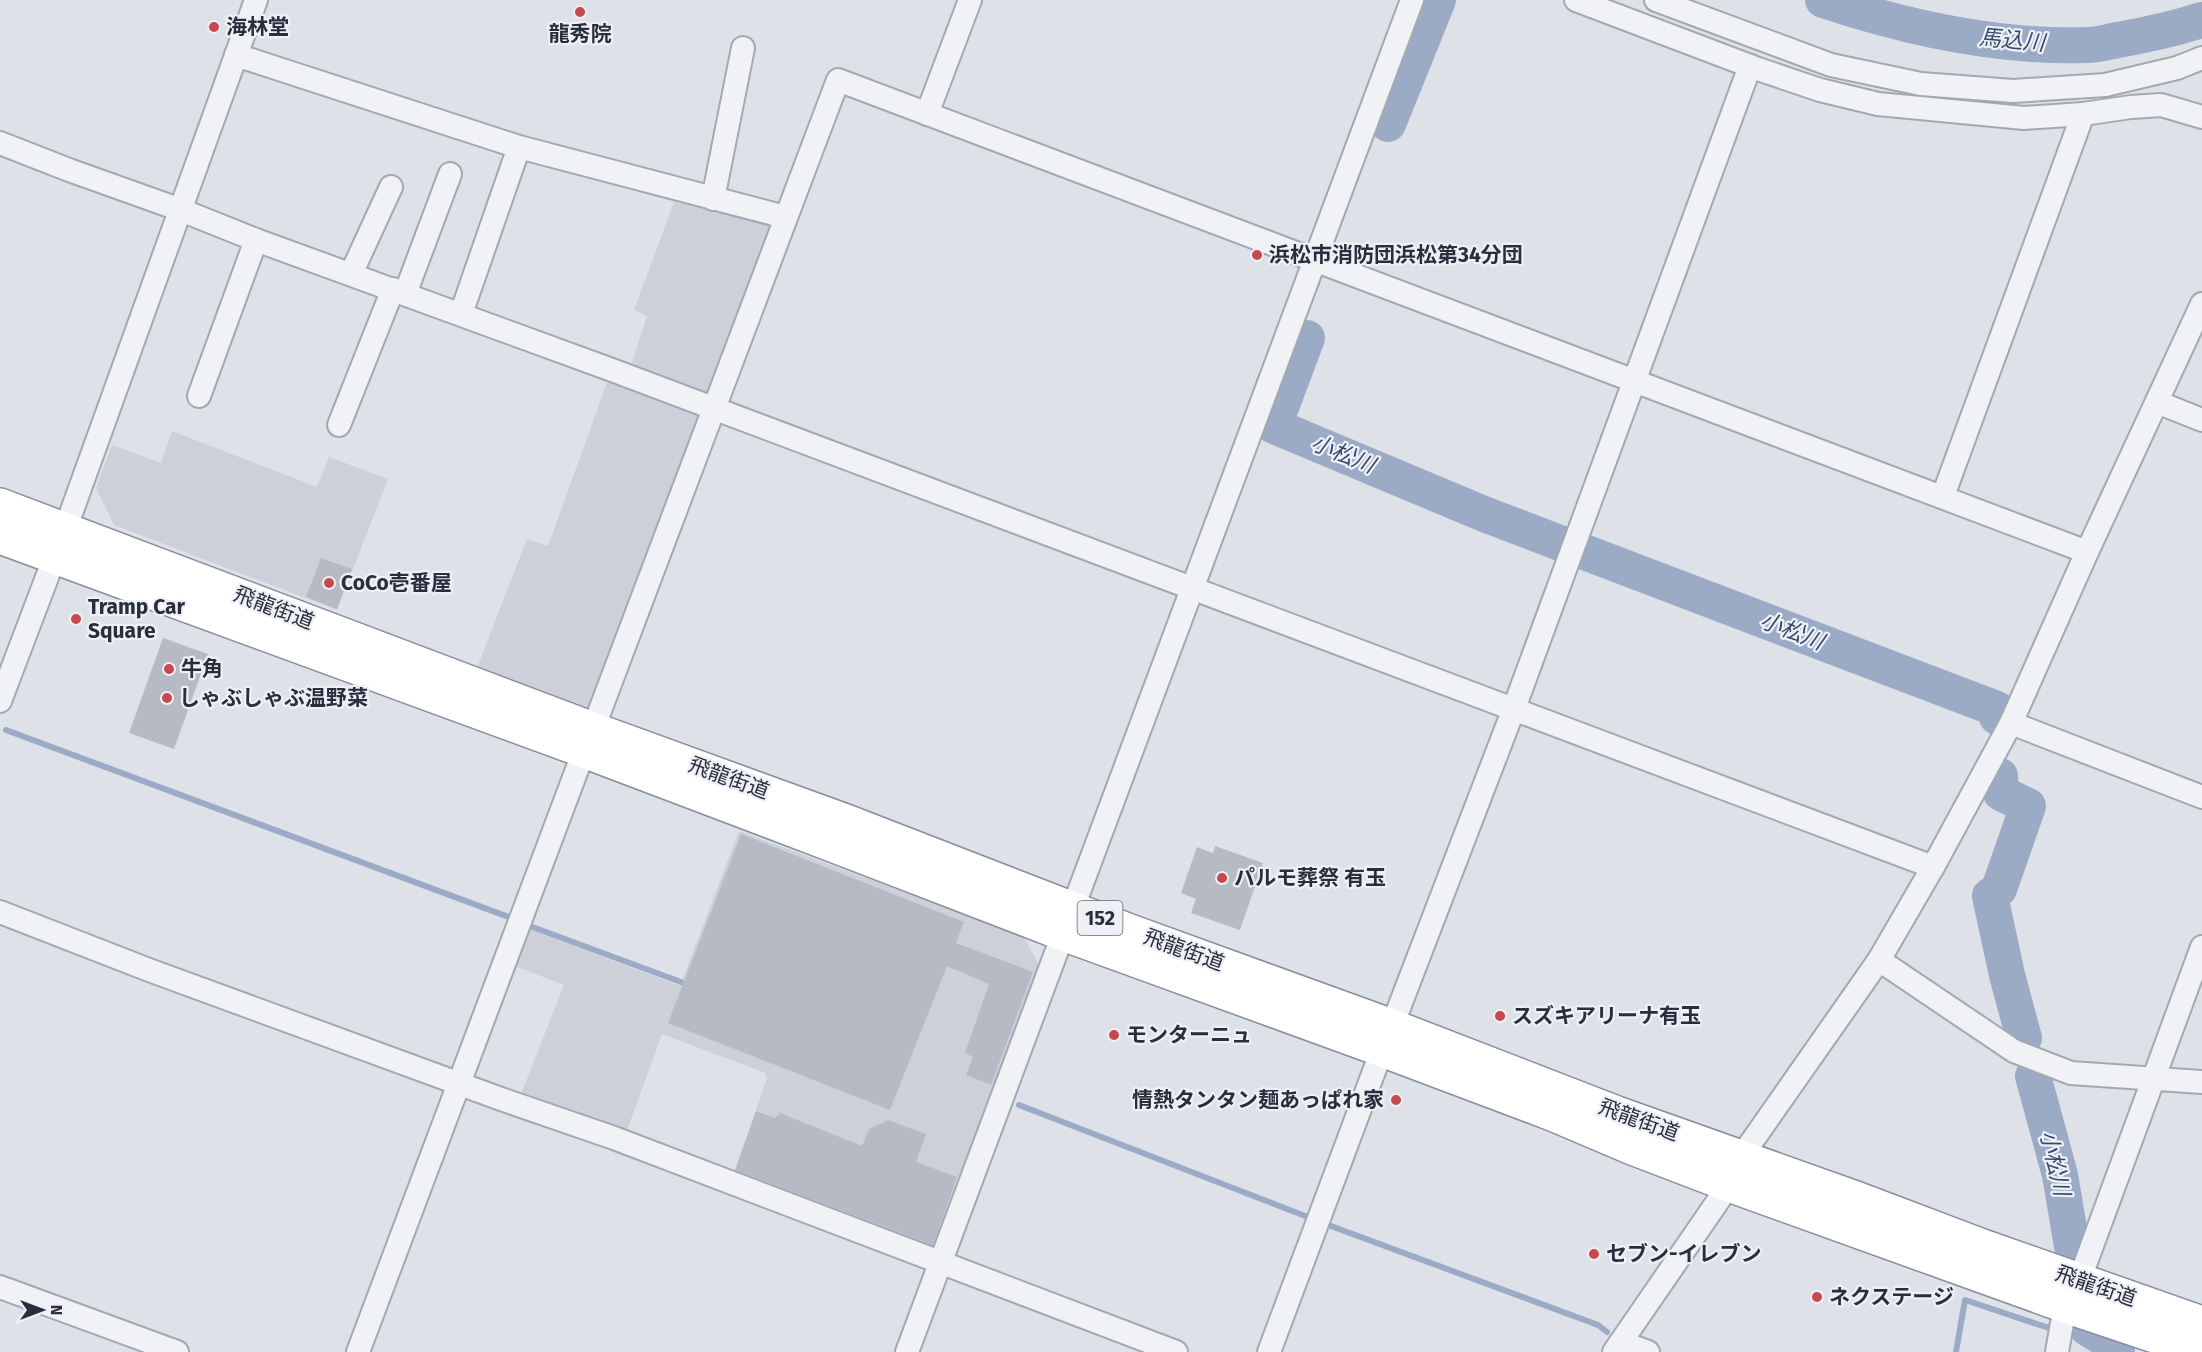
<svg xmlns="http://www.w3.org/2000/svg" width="2202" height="1352" font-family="'Fira Sans','Noto Sans JP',sans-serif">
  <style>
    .built { fill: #cdd0d9 }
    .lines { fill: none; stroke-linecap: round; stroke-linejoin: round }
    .stream { stroke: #9babc6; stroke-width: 6 }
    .river { stroke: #9babc6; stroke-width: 36 }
    .building { fill: #b6bac4 }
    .minor-casing { stroke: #a4a8b1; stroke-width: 26 }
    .highway-casing { stroke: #868d9d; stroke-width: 36 }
    .minor { stroke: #f1f2f6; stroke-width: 22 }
    .highway { stroke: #fff; stroke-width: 33 }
    .poi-dot { fill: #c7484f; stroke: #eef0f5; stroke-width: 2 }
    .labels { text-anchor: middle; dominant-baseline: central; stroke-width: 4.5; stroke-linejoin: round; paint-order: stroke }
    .shield { fill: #eef0f5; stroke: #636874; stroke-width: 1.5 }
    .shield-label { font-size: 20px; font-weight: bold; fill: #282e3d }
    .poi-label { font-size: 21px; font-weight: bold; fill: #282e3d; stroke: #eef0f5; text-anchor: start }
    .street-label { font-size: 21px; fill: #282e3d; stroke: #eef0f5 }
    .water-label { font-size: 22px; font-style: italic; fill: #34496f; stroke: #eef0f5 }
  </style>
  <rect width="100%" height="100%" fill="#dee1e7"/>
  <!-- built -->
  <g class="built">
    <polygon points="674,202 773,225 711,397 631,366 647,316 634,310"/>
    <polygon points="609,377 704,413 592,713 477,668 527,539 548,546"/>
    <polygon points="172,431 317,487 329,457 388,479 337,610 114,525 96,488 112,445 161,463"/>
    <polygon points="739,831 1023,936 1039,965 934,1246 931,1248 733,1177 767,1078 765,1073 662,1034 626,1133 521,1094 564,985 512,965 526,928 680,986"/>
  </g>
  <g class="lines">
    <!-- stream -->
    <g class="stream">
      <polyline points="6,730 514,919"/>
      <polyline points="527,925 681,982"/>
      <polyline points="1019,1105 1331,1226 1598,1325 1607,1332"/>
      <polyline points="1956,1352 1965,1300 2049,1328 2054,1321"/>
    </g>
    <!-- river -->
    <g class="river">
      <path d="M1823,0C1907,28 1997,48 2087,45C2097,45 2108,42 2118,40C2147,35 2174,29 2202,20"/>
      <polyline points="1388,124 1438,0"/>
      <polyline points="1307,338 1274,426 1484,514 1565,545"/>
      <polyline points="1579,550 1997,709 1997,717"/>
      <polyline points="2000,776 2001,793 2028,806 1999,889 1990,896 2007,975 2024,1038"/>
      <polyline points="2033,1076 2060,1175 2073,1252"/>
      <polyline points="2087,1328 2105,1339 2117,1352"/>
    </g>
  </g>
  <!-- building -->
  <g class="building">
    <polygon points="321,558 352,569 337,609 306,597"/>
    <polygon points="163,638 208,654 174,749 129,733"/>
    <polygon points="741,834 964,922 956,943 1033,972 991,1085 966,1075 973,1057 965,1053 989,984 947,966 890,1110 668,1023"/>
    <polygon points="1215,846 1263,863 1240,930 1191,913 1196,899 1181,893 1197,847 1213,853"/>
    <polygon points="756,1111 775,1118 780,1113 862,1146 869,1129 888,1120 926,1134 916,1162 957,1177 933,1245 735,1170"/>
  </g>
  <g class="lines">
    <defs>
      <g id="minor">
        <polyline points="1576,0 1758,69 1820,90 1878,104 2024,118 2083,114 2131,107 2161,105 2202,117"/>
        <polyline points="1656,0 1831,65 1921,84 2013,91 2105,85 2177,68 2202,58"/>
        <polyline points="236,55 519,147 785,217"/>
        <polyline points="927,114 970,0"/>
        <polyline points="0,143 69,170 181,210 256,240 612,370 1933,867"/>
        <polyline points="713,199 743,48"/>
        <polyline points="351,274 391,187"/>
        <polyline points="405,294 450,174"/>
        <polyline points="461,314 519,147"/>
        <polyline points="199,396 256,240"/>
        <polyline points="2157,402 2202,420"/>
        <polyline points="339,425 393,289"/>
        <polyline points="1943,496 2083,114"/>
        <polyline points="0,701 65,530 256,0"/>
        <polyline points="2011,723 2202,797"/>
        <polyline points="593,729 838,80 2087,552"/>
        <polyline points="0,912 149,970 501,1099 614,1138 1176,1352"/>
        <polyline points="1879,960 2014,1051 2071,1073 2202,1082"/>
        <polyline points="1392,1026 1513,711 1750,66"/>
        <polyline points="2079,1281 2202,947"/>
        <polyline points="0,1287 177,1352"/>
        <polyline points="1621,1342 1648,1352"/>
        <polyline points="358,1352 584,751"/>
        <polyline points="907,1352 1412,0"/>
        <polyline points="1269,1352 1382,1050"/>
        <polyline points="1614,1352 1729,1185 1741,1157 1879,960 1933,867 2011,723 2087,552 2202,304"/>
        <polyline points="2057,1352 2065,1306"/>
      </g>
      <g id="highway">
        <polyline points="0,505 593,729 846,821 1130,931 1392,1026 1617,1113 1856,1198 1980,1245 2202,1323"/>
        <polyline points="0,537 584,751 832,845 1063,934 1382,1050 1552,1114 1632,1148 1729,1185 2065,1306 2202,1352"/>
      </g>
    </defs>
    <!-- minor casing -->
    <use href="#minor" class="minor-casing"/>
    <!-- highway casing -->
    <use href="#highway" class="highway-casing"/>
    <!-- minor -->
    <use href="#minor" class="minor"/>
    <!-- highway -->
    <use href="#highway" class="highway"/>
  </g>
  <!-- markers -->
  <g class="poi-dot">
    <circle cx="580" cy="12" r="6"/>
    <circle cx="214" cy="27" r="6"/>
    <circle cx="1257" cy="255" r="6"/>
    <circle cx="329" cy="583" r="6"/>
    <circle cx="76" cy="619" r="6"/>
    <circle cx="169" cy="669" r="6"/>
    <circle cx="167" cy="698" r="6"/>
    <circle cx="1222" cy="878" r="6"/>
    <circle cx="1500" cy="1016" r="6"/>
    <circle cx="1114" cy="1035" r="6"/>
    <circle cx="1396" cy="1100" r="6"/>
    <circle cx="1594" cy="1254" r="6"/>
    <circle cx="1817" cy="1297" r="6"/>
  </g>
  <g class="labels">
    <!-- shield labels -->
    <rect class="shield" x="1077.5" y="901" width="45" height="34" rx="4.5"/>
    <g class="shield-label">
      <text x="1100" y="918">152</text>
    </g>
    <!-- poi labels -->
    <g class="poi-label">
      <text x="226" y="27">海林堂</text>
      <text x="580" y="34" text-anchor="middle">龍秀院</text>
      <text x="1269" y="255">浜松市消防団浜松第34分団</text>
      <text x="341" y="583">CoCo壱番屋</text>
      <text x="88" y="607">Tramp Car<tspan x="88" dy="24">Square</tspan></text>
      <text x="181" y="669">牛角</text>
      <text x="179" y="698">しゃぶしゃぶ温野菜</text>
      <text x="1234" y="878">パルモ葬祭 有玉</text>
      <text x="1512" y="1016">スズキアリーナ有玉</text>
      <text x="1126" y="1035">モンターニュ</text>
      <text x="1384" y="1100" text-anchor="end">情熱タンタン麺あっぱれ家</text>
      <text x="1606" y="1254">セブン-イレブン</text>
      <text x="1829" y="1297">ネクステージ</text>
    </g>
    <!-- street labels -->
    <g class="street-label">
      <text transform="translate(274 608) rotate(21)">飛龍街道</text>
      <text transform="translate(729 778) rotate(20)">飛龍街道</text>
      <text transform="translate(1184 950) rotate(20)">飛龍街道</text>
      <text transform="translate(1639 1120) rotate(20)">飛龍街道</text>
      <text transform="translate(2096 1286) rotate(19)">飛龍街道</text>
    </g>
    <!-- water labels -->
    <g class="water-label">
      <text transform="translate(2012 40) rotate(5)">馬込川</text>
      <text transform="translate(1343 454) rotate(22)">小松川</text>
      <text transform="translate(1792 631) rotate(21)">小松川</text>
      <text transform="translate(2055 1163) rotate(77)">小松川</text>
    </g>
  </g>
  <!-- north arrow -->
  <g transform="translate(42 1310) rotate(90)" stroke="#eef0f5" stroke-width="4.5" paint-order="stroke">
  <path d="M0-4.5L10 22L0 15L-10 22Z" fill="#282e3d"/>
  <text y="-9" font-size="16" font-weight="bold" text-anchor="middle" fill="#282e3d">N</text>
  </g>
</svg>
